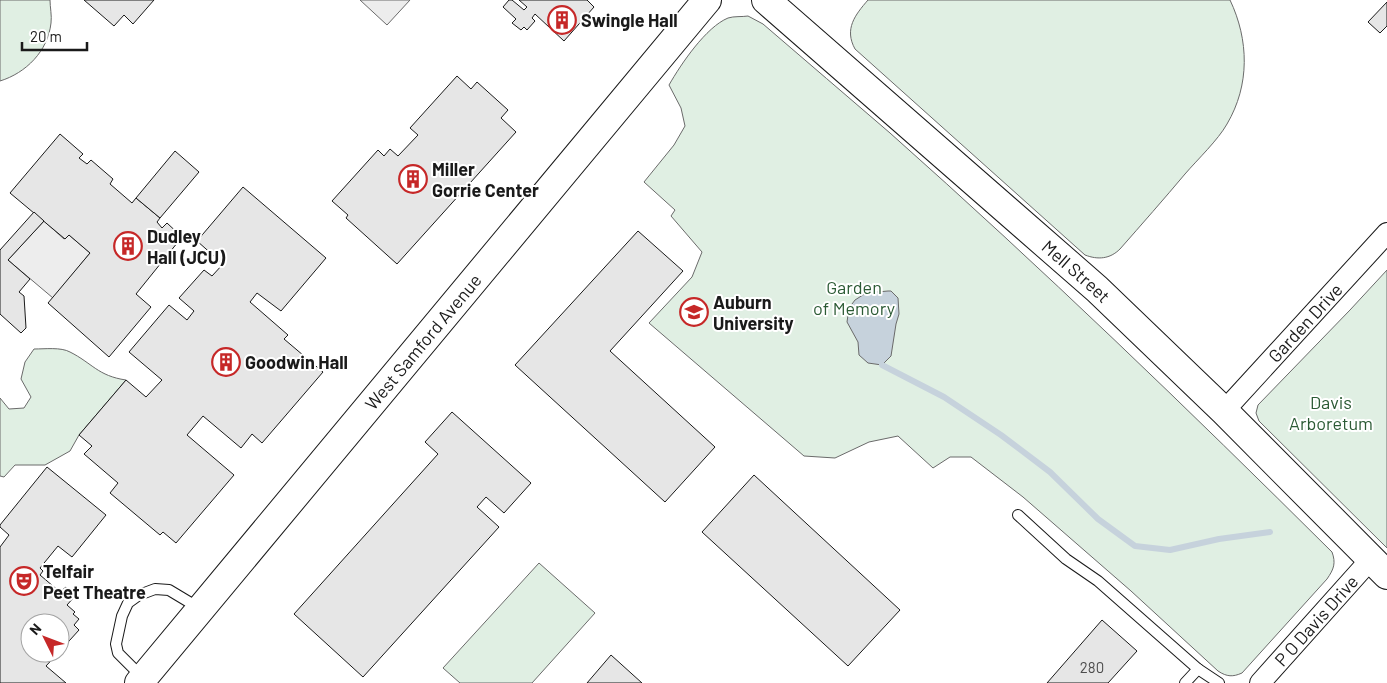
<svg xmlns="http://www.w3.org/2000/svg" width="1387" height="683" font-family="Barlow,sans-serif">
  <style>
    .green { fill: #e0efe3; stroke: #6a6a6a }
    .parking { fill: #ededed; stroke: #6a6a6a }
    .water { fill: #c6d2dc; stroke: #6a6a6a }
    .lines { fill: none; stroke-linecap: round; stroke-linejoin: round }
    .stream { stroke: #c6d2dc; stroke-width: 6 }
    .building { fill: #e6e6e6; stroke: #1a1a1a }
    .lane-casing { stroke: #1a1a1a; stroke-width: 12 }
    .street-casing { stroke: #1a1a1a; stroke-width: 22 }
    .secondary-casing { stroke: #1a1a1a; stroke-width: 30 }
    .lane { stroke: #fff; stroke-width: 10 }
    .street { stroke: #fff; stroke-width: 20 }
    .secondary { stroke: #fff; stroke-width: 28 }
    .labels { text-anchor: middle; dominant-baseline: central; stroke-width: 4; stroke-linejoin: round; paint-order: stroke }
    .number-label { font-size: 15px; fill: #4d4d4d }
    .poi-label { font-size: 18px; font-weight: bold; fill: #1a1a1a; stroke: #fff; text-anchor: start }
    .street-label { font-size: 18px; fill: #1a1a1a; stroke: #fff }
    .park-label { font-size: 18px; fill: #2b5a34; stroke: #fff }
  </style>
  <rect width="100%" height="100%" fill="#fff"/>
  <!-- green -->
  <g class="green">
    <path d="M0,0H50C50,7 52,16 51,23C48,51 26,73 0,81Z"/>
    <path d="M868,0H1230C1249,40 1250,85 1227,124C1218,140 1198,159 1185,174C1164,199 1142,224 1120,249C1110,259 1098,260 1085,255L855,49C844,29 855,15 868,0Z"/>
    <path d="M748,16L763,24C805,60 848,97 890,133C1042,268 1188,409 1332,552C1336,563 1334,569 1327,579L1242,673C1233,677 1227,677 1218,671L1131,591L1023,497L971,457H950L933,468L898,436L869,442L835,458L804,456L649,323L692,277L702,252L671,216L675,210L644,182L674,145L685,126L681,108L669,85C681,64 706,27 728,18C734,16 742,17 748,16Z"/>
    <polygon points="1387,270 1387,548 1259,421 1256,413 1258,405 1350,310"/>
    <path d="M34,349C45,349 61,347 70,352C92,363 98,376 126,380L79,435L70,451L45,465H15L4,477L0,476V398L9,409L24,408L31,397L21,379L25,362Z"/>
    <polygon points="539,563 595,613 532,683 460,683 443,668"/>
  </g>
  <!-- parking -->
  <g class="parking">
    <polygon points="360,0 410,0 387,25"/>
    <polygon points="44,221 64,239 69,235 90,253 53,298 8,260"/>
  </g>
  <!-- water -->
  <polygon class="water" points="888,291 891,291 898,298 899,314 896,324 891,356 882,365 868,363 859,355 858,342 847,322 849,308 855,300 866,293"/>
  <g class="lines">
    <!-- stream -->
    <polyline class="stream" points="882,365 944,397 1001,435 1050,472 1098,519 1135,546 1170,550 1219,539 1270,532"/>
  </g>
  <!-- building -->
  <g class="building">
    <polygon points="84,0 154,0 133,24 124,15 114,26"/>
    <polygon points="509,0 512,0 524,10 527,7 519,0 587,0 594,7 564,41 535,14 532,18 535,21 527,30 524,27 521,30 512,23 516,19 503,7"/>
    <polygon points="1387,2 1387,26 1380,33 1368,22"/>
    <polygon points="457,76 471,89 477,82 508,110 501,118 516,132 397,264 346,218 348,215 332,201 378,150 384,156 390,149 398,156 418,135 410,128"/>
    <polygon points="60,134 83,154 79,158 87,164 91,160 113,179 110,184 132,203 136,198 160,218 157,222 162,228 167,223 182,237 136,294 151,307 109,357 48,303 90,253 69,235 65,239 10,193"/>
    <polygon points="175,151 199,172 160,218 136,198"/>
    <polygon points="243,187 326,258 281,311 257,293 250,302 288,335 284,339 323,372 262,443 252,434 241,448 203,416 187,435 234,475 176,543 163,532 160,535 110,493 118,483 84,454 92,446 79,435 126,380 146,397 162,380 129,352 169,305 187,320 194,311 179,298 204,270 212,276 223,264 197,241"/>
    <polygon points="34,212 44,221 8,260 30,279 19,292 24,296 26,328 21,333 0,314 0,250"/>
    <polygon points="638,231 683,271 610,351 715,447 665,502 515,365"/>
    <polygon points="452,412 531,483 504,513 486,497 477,507 499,527 363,677 294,614 438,454 425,442"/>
    <polygon points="47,467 106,515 72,557 58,546 40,568 43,571 40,575 60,592 66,587 75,596 67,605 75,612 73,614 79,619 74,625 79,630 60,651 60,623 30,623 30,653 58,653 46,666 66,683 0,683 0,547 9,535 0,527 0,525"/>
    <polygon points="754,475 900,610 848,666 702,532"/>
    <polygon points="1102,620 1137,651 1108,683 1047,683"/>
    <polygon points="611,655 642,683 587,683"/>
  </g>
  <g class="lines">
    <defs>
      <g id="lane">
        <polyline points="1018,515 1066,559 1098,581 1198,669 1219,683"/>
        <polyline points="143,678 118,653 116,644 122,616 128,603 139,595 155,589 169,590 199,608"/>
        <polyline points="1185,683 1198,669"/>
      </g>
      <g id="street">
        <path id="s1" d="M1224,411L1387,233"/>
        <path id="s2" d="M1260,683L1371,559"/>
      </g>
      <g id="secondary">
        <path id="s3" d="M766,0L1097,289L1224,411L1387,575"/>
        <path id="s4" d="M139,683L707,0"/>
      </g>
    </defs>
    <!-- lane casing -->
    <use href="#lane" class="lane-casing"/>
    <!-- street casing -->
    <use href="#street" class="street-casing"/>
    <!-- secondary casing -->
    <use href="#secondary" class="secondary-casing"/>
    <!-- lane -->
    <use href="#lane" class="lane"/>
    <!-- street -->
    <use href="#street" class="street"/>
    <!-- secondary -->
    <use href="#secondary" class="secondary"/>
  </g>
  <!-- icons -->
  <defs>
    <symbol id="building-ring" viewBox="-11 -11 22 22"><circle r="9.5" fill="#fff" stroke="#c62828" stroke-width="1.5"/><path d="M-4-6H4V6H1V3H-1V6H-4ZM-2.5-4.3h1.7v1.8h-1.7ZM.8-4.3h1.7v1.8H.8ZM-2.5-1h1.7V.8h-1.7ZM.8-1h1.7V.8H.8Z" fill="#c62828"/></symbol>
    <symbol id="university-ring" viewBox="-11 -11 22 22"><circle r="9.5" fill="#fff" stroke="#c62828" stroke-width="1.5"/><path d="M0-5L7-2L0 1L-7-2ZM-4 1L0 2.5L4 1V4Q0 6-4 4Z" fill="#c62828"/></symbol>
    <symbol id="theatre-ring" viewBox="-11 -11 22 22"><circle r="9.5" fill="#fff" stroke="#c62828" stroke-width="1.5"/><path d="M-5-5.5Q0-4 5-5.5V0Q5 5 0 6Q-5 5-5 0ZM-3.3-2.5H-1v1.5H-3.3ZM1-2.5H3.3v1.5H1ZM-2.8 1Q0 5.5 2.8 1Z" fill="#c62828"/></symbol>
  </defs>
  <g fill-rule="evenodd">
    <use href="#building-ring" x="546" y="4" width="32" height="32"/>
    <use href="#building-ring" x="397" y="163" width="32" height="32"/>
    <use href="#building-ring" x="112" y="230" width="32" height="32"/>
    <use href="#university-ring" x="678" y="296" width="32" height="32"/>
    <use href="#building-ring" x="210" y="346" width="32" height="32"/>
    <use href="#theatre-ring" x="8" y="565" width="32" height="32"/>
  </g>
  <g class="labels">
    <!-- number labels -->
    <g class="number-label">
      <text x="1092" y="667">280</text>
    </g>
    <!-- poi labels -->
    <g class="poi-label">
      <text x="581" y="20">Swingle Hall</text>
      <text x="432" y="169">Miller<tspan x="432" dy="21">Gorrie Center</tspan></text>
      <text x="147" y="236">Dudley<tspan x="147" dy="21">Hall (JCU)</tspan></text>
      <text x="713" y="302">Auburn<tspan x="713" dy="21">University</tspan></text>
      <text x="245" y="362">Goodwin Hall</text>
      <text x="43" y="571">Telfair<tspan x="43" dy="21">Peet Theatre</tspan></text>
    </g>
    <!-- street labels -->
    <g class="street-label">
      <text stroke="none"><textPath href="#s3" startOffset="412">Mell Street</textPath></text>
      <text stroke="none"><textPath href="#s1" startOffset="120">Garden Drive</textPath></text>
      <text stroke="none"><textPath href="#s4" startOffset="444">West Samford Avenue</textPath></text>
      <text stroke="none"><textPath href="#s2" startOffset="84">P O Davis Drive</textPath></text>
    </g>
    <!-- park labels -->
    <g class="park-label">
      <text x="854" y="287">Garden<tspan x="854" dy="21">of Memory</tspan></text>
      <text x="1331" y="402">Davis<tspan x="1331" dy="21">Arboretum</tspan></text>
    </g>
  </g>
  <!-- north arrow -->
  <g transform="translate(45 638) rotate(312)"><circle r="24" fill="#ffffff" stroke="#a3a3a3"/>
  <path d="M0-4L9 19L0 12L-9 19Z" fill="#c62828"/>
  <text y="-8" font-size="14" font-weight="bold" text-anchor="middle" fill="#1a1a1a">N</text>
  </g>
  <!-- scale -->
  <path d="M22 42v8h65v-8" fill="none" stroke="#1a1a1a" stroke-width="2.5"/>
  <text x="30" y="42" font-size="15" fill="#1a1a1a" stroke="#ffffff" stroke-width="4" paint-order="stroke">20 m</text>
</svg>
